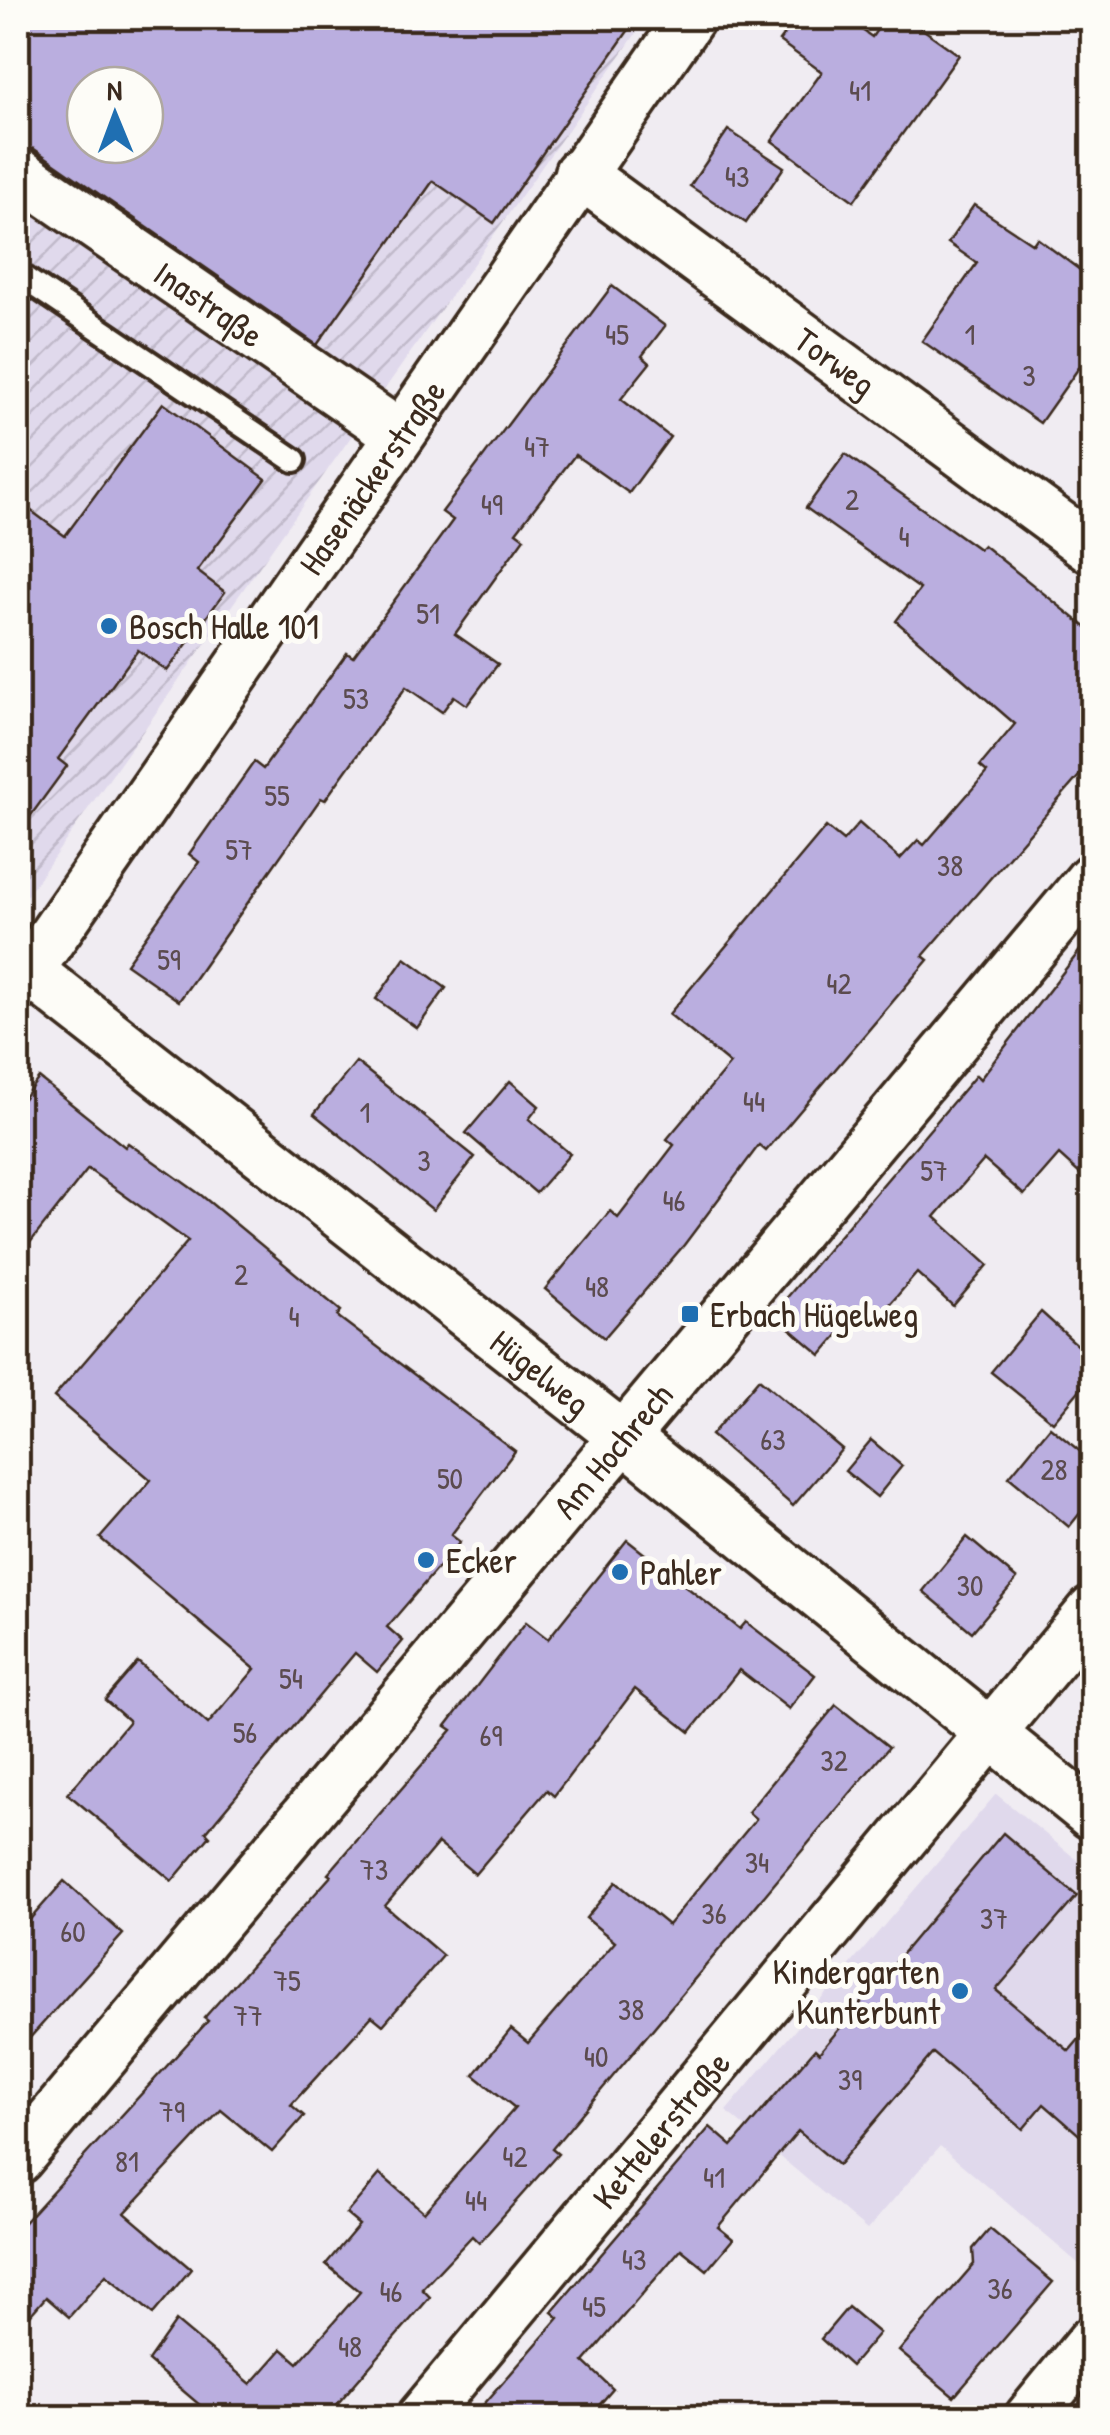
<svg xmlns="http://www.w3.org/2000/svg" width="1110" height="2435" font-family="'Patrick Hand',sans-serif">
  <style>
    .built { fill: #e0d9ec }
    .industrial { fill: url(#industrial-furrows); fill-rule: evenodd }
    .building { fill: #baaedf; stroke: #3b2a1e; stroke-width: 2.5; fill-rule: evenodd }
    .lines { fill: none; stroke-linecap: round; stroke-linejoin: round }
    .service-casing { stroke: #3b2a1e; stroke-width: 30 }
    .minor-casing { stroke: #3b2a1e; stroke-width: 55 }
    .service { stroke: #fdfcf7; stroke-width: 22 }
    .minor { stroke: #fdfcf7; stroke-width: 48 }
    .poi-dot { fill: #1f6fb2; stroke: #fdfcf7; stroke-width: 4 }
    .labels { text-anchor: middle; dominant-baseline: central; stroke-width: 10; stroke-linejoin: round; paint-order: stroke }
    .number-label { font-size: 30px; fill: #5b4b4e }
    .street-label { font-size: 35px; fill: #3b2a1e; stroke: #fdfcf7 }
    .poi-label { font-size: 35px; fill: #3b2a1e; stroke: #fdfcf7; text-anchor: start }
  </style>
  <defs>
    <pattern id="industrial-furrows" width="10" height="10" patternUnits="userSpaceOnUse" patternTransform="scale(2.5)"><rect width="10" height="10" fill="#e0d9ec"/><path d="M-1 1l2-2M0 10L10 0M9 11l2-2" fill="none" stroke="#c1baca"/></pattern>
  </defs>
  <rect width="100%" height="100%" fill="#f0ecf2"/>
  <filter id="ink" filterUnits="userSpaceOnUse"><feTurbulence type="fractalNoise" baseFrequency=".01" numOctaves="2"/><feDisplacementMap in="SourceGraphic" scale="20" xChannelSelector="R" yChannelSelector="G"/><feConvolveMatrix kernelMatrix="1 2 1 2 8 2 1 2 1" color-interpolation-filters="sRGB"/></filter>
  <g filter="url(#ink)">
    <!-- built -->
    <polygon class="built" points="996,1794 1092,1872 1092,2260 1085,2269 940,2146 867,2230 726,2111"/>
    <!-- industrial -->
    <path class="industrial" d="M18,18H647L18,908ZM85,85H145V145H85Z"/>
    <!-- building -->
    <g class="building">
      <path d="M18,18H637L494,223L433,181L317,345L34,149L18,145ZM85,85H145V145H85Z"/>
      <polygon points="796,18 845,18 872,37 885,18 907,18 959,55 854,201 772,141 822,72 779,41"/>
      <polygon points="728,130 784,167 746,223 690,186"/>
      <polygon points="974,205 1033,244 1037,238 1092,279 1092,349 1040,423 922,341 977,263 948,243"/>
      <polygon points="612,286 665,326 642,356 650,363 621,399 670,437 629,493 575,455 516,532 524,538 455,634 498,664 467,705 454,696 442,712 406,687 325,800 321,798 179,1001 126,964 199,862 189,854 254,762 263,769 347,653 353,657 453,520 442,512"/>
      <polygon points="163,403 266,479 197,571 225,592 167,671 138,650 58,759 67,766 18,833 18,501 65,536"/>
      <polygon points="845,454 979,549 983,545 1092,632 1092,761 923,956 928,960 766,1151 759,1145 684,1245 604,1338 545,1289 610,1211 618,1218 674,1145 667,1139 730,1064 669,1014 826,827 843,841 859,823 900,859 918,840 924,845 987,772 980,766 1015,724 896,621 920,589 806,508"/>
      <polygon points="1092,935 1092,1185 1059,1155 1024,1195 984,1160 935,1217 988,1265 953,1306 917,1273 878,1318 863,1306 821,1355 773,1314 976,1075 980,1079"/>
      <polygon points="405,958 446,988 417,1028 376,999"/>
      <polygon points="356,1062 475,1157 433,1210 314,1114"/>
      <polygon points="39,1078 125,1147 128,1143 201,1195 341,1311 337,1316 515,1451 451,1535 460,1542 387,1627 403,1641 377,1672 355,1653 206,1832 210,1836 172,1881 68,1794 129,1721 105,1700 138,1662 208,1724 255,1669 100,1538 151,1480 54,1397 188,1241 88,1169 18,1258 18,1105"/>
      <polygon points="510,1081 539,1106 529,1119 570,1154 536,1193 466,1133"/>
      <polygon points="1041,1312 1092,1358 1092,1375 1053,1422 991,1372"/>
      <polygon points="759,1379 842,1449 793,1506 711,1435"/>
      <polygon points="1050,1427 1092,1461 1092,1498 1069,1527 1009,1477"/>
      <polygon points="871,1440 902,1466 877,1497 845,1471"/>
      <polygon points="967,1537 1017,1579 972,1632 923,1591"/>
      <polygon points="627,1540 740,1629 746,1622 815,1675 789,1709 739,1670 690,1732 635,1689 554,1796 547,1790 475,1874 438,1843 385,1906 443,1956 383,2025 372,2016 291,2105 304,2116 272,2152 221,2110 125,2213 191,2269 153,2314 106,2275 69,2317 46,2297 18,2329 18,2229 208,2021 204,2018 331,1876 328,1874 452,1730 446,1726 526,1622 548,1639"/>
      <polygon points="836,1705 889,1747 552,2149 558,2154 479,2243 472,2236 422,2289 430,2297 325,2418 215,2418 148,2361 176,2321 251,2384 282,2349 298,2363 360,2292 326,2264 359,2225 346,2214 380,2174 424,2212 515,2108 474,2075 511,2029 528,2043 615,1942 586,1918 616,1882 668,1925 756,1819 748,1812"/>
      <polygon points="1003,1833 1077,1896 996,1990 1069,2051 1092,2024 1092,2146 1044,2104 1023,2129 933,2053 838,2165 798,2131 718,2227 733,2239 707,2270 681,2249 584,2362 613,2389 588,2418 472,2418 559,2318 552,2312 710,2127 732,2146 815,2049 819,2053"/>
      <polygon points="64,1881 123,1934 18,2051 18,1933"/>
      <polygon points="990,2229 1053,2282 954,2397 899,2351 974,2264 973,2249"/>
      <polygon points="848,2307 879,2333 851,2366 821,2339"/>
    </g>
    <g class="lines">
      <defs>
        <polyline id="service" points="18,274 294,460"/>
        <g id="minor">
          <path id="s1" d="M18,172L400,435"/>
          <path id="s2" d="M579,173L1092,549"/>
          <path id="s3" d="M29,971L625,1438L1092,1815"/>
          <path id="s4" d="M18,986L690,18"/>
          <path id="s5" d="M18,2159L1092,878"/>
          <path id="s6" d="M421,2418L1092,1611"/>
          <polyline points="1029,2418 1092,2341"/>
        </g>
      </defs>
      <!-- service casing -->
      <use href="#service" class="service-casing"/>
      <!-- minor casing -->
      <use href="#minor" class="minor-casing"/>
      <!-- service -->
      <use href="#service" class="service"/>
      <!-- minor -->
      <use href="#minor" class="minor"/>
    </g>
  </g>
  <!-- markers -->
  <g class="poi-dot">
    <circle cx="109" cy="626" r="10"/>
    <rect x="680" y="1304" width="20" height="20" rx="5"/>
    <circle cx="426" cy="1560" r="10"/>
    <circle cx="620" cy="1572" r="10"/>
    <circle cx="960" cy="1991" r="10"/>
  </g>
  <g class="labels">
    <!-- number labels -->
    <g class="number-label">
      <text x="860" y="90">41</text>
      <text x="737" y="176">43</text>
      <text x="617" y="334">45</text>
      <text x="970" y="334">1</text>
      <text x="1029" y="375">3</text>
      <text x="537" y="446">47</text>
      <text x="852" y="499">2</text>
      <text x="492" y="504">49</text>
      <text x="904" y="536">4</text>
      <text x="428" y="613">51</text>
      <text x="356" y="698">53</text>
      <text x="277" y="795">55</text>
      <text x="239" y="849">57</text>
      <text x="950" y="865">38</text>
      <text x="169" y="959">59</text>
      <text x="839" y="983">42</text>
      <text x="754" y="1101">44</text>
      <text x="365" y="1112">1</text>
      <text x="424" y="1160">3</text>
      <text x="934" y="1170">57</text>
      <text x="674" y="1200">46</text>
      <text x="241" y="1274">2</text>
      <text x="597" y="1286">48</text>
      <text x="294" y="1316">4</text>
      <text x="773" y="1439">63</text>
      <text x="1054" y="1469">28</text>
      <text x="450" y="1478">50</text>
      <text x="970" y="1585">30</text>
      <text x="291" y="1678">54</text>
      <text x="245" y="1732">56</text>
      <text x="491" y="1735">69</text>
      <text x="834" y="1760">32</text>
      <text x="757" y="1862">34</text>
      <text x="374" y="1869">73</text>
      <text x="714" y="1913">36</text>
      <text x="994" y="1918">37</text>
      <text x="73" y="1931">60</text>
      <text x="287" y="1980">75</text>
      <text x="631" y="2009">38</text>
      <text x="248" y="2015">77</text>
      <text x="596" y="2056">40</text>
      <text x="850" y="2079">39</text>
      <text x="172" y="2111">79</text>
      <text x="515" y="2156">42</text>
      <text x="127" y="2161">81</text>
      <text x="714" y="2177">41</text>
      <text x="476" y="2200">44</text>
      <text x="634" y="2259">43</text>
      <text x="1000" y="2288">36</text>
      <text x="391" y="2291">46</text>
      <text x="594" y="2306">45</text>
      <text x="350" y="2346">48</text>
    </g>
    <!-- street labels -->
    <g class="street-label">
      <text stroke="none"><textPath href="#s1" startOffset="232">Inastraße</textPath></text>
      <text stroke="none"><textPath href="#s2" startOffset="318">Torweg</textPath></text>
      <text stroke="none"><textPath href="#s4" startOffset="620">Hasenäckerstraße</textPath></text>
      <text stroke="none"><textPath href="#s3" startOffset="650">Hügelweg</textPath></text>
      <text stroke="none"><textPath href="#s5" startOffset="925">Am Hochrech</textPath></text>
      <text stroke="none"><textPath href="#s6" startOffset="375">Kettelerstraße</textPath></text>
    </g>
    <!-- poi labels -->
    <g class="poi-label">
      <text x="129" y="626">Bosch Halle 101</text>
      <text x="710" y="1314">Erbach Hügelweg</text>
      <text x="446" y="1560">Ecker</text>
      <text x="640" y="1572">Pahler</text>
      <text x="940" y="1971" text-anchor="end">Kindergarten<tspan x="940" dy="40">Kunterbunt</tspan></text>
    </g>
  </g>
  <!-- margin -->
  <rect width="1110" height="2435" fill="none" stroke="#fdfcf7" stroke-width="60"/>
  <rect x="30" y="30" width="1050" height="2375" fill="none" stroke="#3b2a1e" stroke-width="4" filter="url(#ink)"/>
  <!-- north arrow -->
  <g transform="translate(115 115) rotate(359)"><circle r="48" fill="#fdfcf7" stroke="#afa8a0" stroke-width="2.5"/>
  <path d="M0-8L18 38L0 25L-18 38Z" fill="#1f6fb2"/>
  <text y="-15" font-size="28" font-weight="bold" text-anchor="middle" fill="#3b2a1e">N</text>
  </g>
</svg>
